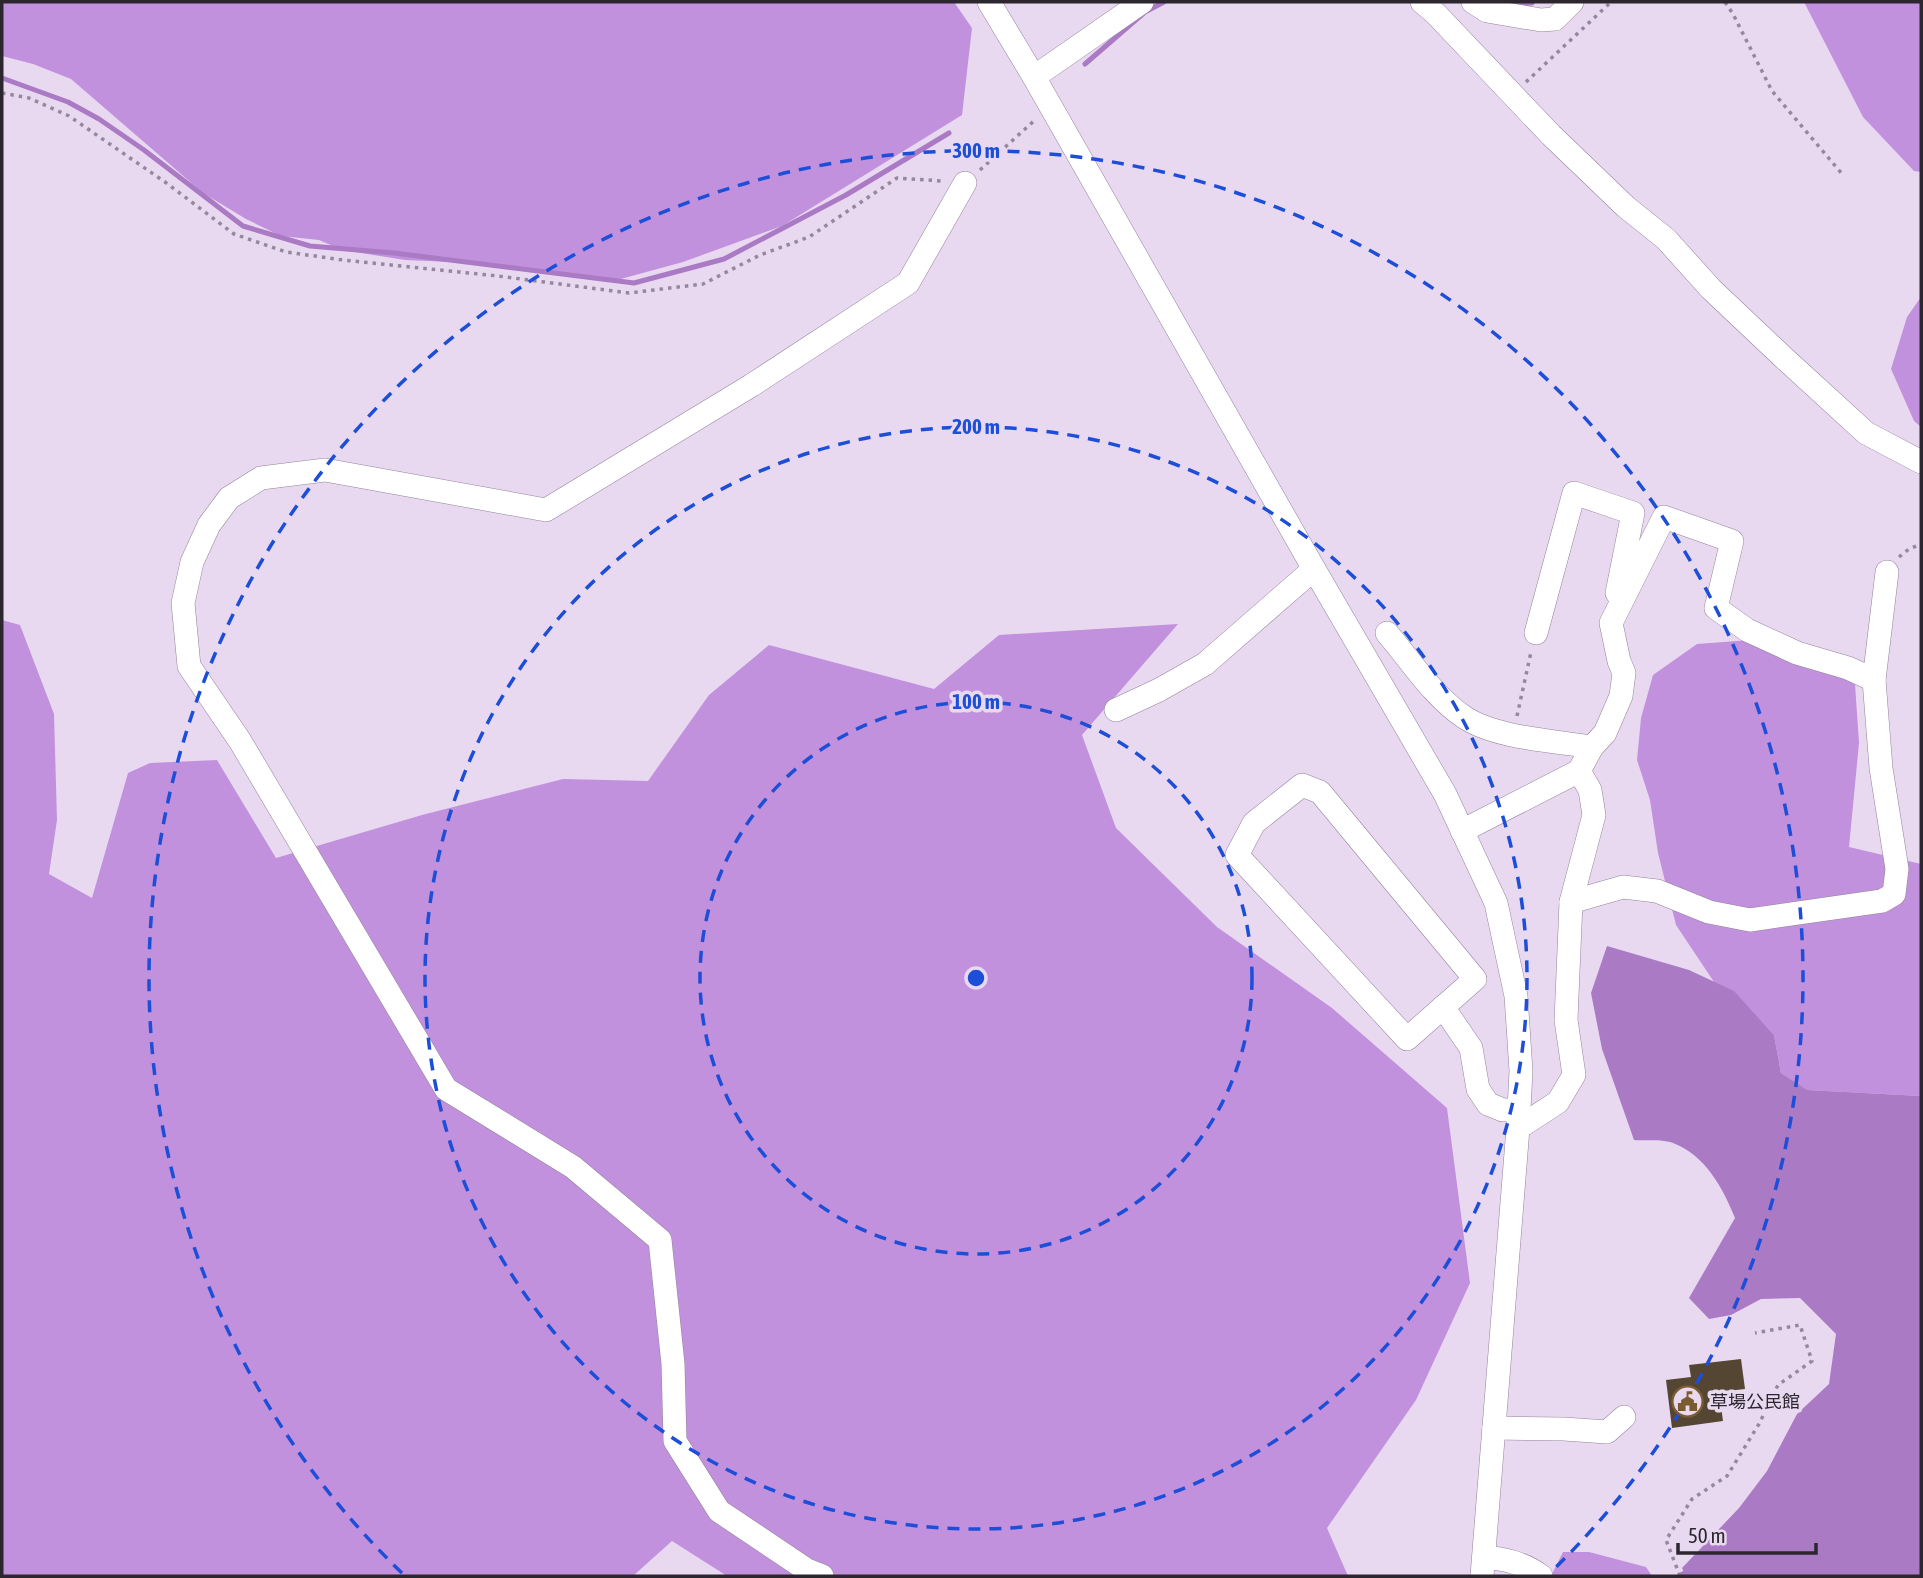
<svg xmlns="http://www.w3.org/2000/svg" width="1923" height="1578" font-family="'Asap Condensed','Noto Sans JP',sans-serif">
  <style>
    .forest { fill: #c291dd }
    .water { fill: #ab7ac5 }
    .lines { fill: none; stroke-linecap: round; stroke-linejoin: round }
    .stream { stroke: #ab7ac5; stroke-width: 5 }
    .building { fill: #554633 }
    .minor-casing { stroke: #92849a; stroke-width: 24 }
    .path { stroke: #94899a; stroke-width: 3.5; stroke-dasharray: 3.5 5; stroke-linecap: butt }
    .minor { stroke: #fff; stroke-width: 23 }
    .ring { fill: none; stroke: #1d4ed8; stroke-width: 3.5; stroke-dasharray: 12 9 }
    .labels { text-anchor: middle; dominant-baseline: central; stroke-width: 7; stroke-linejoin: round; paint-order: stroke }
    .poi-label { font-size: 18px; fill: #2c262f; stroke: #e8d9f1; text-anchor: start }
    .centre { fill: #1d4ed8; stroke: #e8d9f1; stroke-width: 3.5 }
    .ring-label { font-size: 21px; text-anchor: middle; font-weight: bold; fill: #1d4ed8; stroke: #e8d9f1; stroke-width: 7; stroke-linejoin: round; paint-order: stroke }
  </style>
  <rect width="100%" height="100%" fill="#e8d9f1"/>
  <!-- forest -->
  <g class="forest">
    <polygon points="2,2 954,2 972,28 962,115 782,226 683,262 617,280 540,272 474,263 405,260 342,250 319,240 281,236 246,219 203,193 71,79 33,64 2,56"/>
    <polygon points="1804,2 1921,2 1921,172 1914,171 1863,117"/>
    <polygon points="1921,297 1921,427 1914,421 1891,369 1907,317"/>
    <polygon points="2,620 20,625 54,714 57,820 49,874 92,898 128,773 150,763 217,760 276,858 422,815 563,779 648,781 709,695 769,645 934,689 999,635 1178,624 1082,735 1116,828 1217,927 1332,1008 1447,1108 1470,1283 1416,1400 1327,1528 1348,1576 727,1576 672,1541 633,1576 2,1576"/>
    <polygon points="1750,640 1802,649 1855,684 1859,743 1849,847 1921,864 1921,1096 1806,1090 1781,1073 1774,1035 1734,992 1714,982 1676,925 1658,853 1650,800 1637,760 1641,718 1653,675 1697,644"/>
    <polygon points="1563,1552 1589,1552 1646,1567 1652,1576 1551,1576"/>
  </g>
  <!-- water -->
  <path class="water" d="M1607,946L1689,970L1734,991L1774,1035L1781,1073L1807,1090L1921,1096V1576H1686L1682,1568L1739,1508L1767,1471L1797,1414L1829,1384L1836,1334L1800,1298L1761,1299L1731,1315L1709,1319L1689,1298L1735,1218C1723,1188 1705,1155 1673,1143C1662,1139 1645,1141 1634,1140L1602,1049L1591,993Z"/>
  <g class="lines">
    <!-- stream -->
    <g class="stream">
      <polyline points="1507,2 1514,4 1532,3"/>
      <polyline points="1085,64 1145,12 1164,2"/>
      <polyline points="2,78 68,102 99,119 144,150 243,226 310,246 394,253 634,283 724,259 846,195 949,133"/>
      <polyline points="1680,1576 1690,1569"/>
    </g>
  </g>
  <!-- building -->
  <polygon class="building" points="1741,1359 1745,1389 1719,1392 1723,1421 1672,1428 1666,1380 1691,1377 1689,1365"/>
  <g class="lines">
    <defs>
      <g id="minor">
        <polyline points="989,2 1034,77 1314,569 1445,794 1496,903 1516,996 1521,1071 1518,1128 1482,1576"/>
        <polyline points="1422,2 1436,14 1551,135 1626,207 1666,239 1711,289 1784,358 1866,433 1921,462"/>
        <polyline points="1473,2 1487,11 1541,20 1555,19 1572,2"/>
        <polyline points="1034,77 1142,2"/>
        <path d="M1387,633C1411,661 1433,696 1464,717C1495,738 1555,741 1592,747"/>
        <polyline points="1536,633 1574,493 1633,513 1617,593"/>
        <polyline points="1116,710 1159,690 1205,664 1314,569"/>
        <polygon points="1302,785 1320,792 1475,979 1407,1039 1237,855 1254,823"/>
        <polyline points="1462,831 1579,771 1592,747 1605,733 1621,696 1624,673 1619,661 1611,623 1664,517 1732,541 1716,608 1747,630 1797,653 1848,668 1874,680"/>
        <polyline points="1571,902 1623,887 1657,891 1709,912 1750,920 1882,901 1894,894 1897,869 1881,768 1874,680 1887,572"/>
        <polyline points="1443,1007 1471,1048 1478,1089 1488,1104 1503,1110 1519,1110"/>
        <polyline points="1518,1128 1558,1102 1574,1075 1566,1020 1571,902 1594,815 1590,790 1579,771"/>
        <polyline points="1494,1428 1564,1429 1607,1432 1624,1417"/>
        <path d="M1484,1557C1505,1559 1524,1563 1541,1576"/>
        <polyline points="822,1576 807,1570 719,1511 675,1441 673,1364 660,1240 573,1167 446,1089 240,741 189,666 183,603 192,562 209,525 229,498 261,478 325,470 546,510 752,385 908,283 965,183"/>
      </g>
    </defs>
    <!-- minor casing -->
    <use href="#minor" class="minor-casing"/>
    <!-- path -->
    <g class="path">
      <polyline points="1725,2 1733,14 1772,91 1843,175"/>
      <polyline points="1526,82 1611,2"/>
      <polyline points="2,93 29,98 69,116 165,182 234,234 286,252 343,260 498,276 629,293 703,284 760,255 809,237 897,178 942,181"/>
      <polyline points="980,170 1036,119"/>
      <polyline points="1899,557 1909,549 1921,544"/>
      <polyline points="1517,716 1531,652"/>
      <polyline points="1680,1576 1666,1540 1692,1499 1727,1476 1759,1424 1778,1385 1812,1361 1800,1325 1755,1333"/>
    </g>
    <!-- minor -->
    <use href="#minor" class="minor"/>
  </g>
  <!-- distance rings -->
  <g class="ring">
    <circle cx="976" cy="978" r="276"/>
    <circle cx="976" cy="978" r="551"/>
    <path d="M402 1573A827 827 0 1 1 1550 1573"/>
  </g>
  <!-- icons -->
  <defs>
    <symbol id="civic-ring" viewBox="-11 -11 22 22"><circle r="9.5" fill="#e8d9f1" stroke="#7b5c31" stroke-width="1.5"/><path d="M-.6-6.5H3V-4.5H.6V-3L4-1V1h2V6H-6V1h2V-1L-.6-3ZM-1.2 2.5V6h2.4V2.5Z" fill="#7b5c31"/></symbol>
  </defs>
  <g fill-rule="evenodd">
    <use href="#civic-ring" x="1670" y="1384" width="35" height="35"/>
  </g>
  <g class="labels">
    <!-- poi labels -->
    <g class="poi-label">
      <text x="1710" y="1401">草場公民館</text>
    </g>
  </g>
  <circle cx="976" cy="978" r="10" class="centre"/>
  <g class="ring-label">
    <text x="976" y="158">300 m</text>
    <text x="976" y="434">200 m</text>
    <text x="976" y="709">100 m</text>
  </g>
  <!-- border -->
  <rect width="1923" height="1578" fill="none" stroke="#2c262f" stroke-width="7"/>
  <!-- scale -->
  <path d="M1678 1543v10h138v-10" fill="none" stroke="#2c262f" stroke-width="3.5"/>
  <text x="1688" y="1543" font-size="21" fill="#2c262f" stroke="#e8d9f1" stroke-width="5" paint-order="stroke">50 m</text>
</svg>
